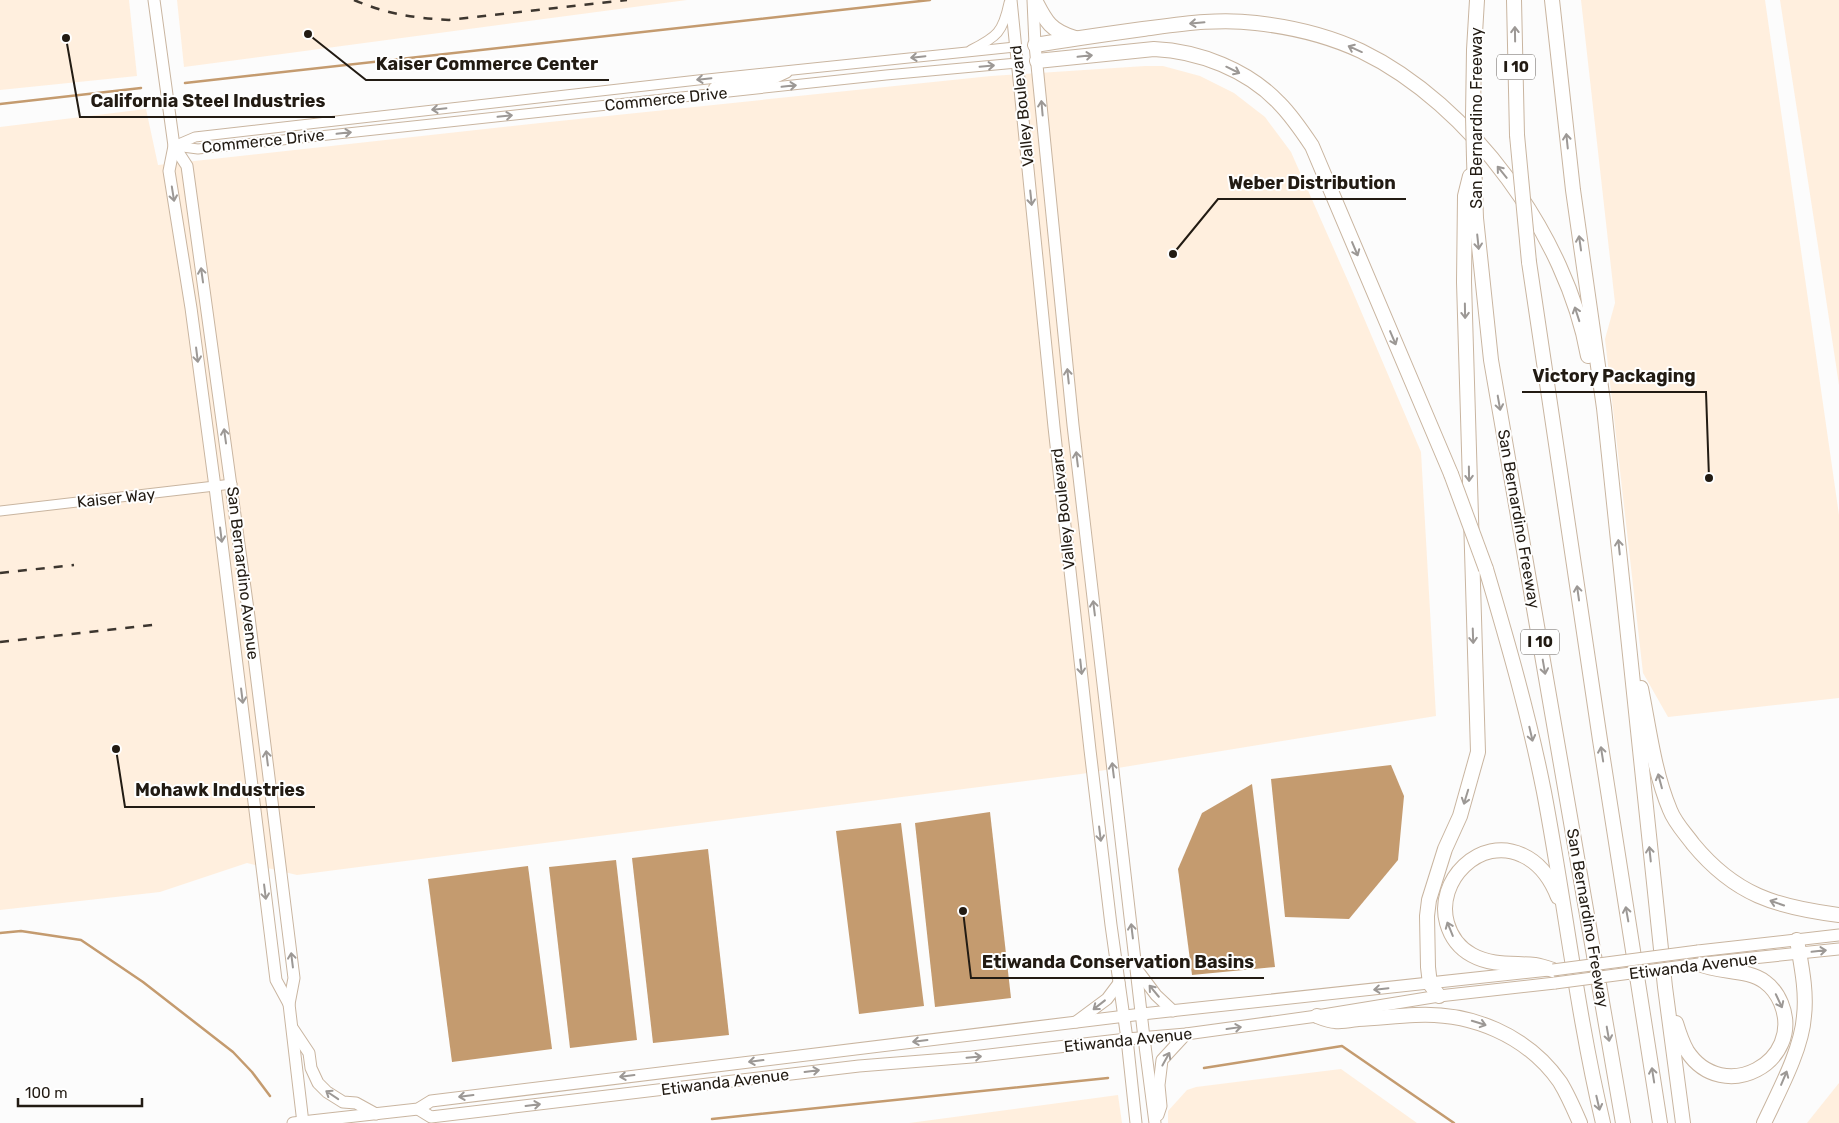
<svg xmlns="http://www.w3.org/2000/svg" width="1839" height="1123" font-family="Rubik,sans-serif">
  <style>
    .built { fill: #ffefde }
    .water { fill: #c49b6f }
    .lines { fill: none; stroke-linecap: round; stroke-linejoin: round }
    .stream { stroke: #c49b6f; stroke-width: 2.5 }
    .minor-casing { stroke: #c9b5a0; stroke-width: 11 }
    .major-casing { stroke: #c9b5a0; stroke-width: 13 }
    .highway-casing { stroke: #c9b5a0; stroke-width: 16 }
    .minor { stroke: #fff; stroke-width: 9 }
    .major { stroke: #fff; stroke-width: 11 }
    .highway { stroke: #fff; stroke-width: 14 }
    .rail { stroke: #3d362f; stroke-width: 2.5; stroke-dasharray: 9 9; stroke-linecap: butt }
    .major-bridge-casing { stroke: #c9b5a0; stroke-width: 13; stroke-linecap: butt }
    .highway-bridge-casing { stroke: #c9b5a0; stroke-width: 16; stroke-linecap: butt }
    .major-bridge { stroke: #fff; stroke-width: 11 }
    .highway-bridge { stroke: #fff; stroke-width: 14 }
    .oneway { stroke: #9c9895 }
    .labels { text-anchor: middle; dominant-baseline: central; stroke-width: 4; stroke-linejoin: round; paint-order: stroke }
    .shield { fill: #fff; stroke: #645f5a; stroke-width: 1 }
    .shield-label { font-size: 15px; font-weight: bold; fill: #221b13 }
    .street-label { font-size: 16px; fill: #221b13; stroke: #fff }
    .leader { fill: none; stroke: #221b13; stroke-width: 2 }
    .callout-dot { fill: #221b13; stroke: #fff; stroke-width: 2 }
    .callout-label { font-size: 18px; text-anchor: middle; font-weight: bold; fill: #221b13; stroke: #fff; stroke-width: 4; stroke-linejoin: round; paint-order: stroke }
  </style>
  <rect width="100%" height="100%" fill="#fcfcfc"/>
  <!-- built -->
  <g class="built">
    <polygon points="0,0 129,0 137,76 0,90"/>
    <polygon points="177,0 687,0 184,67"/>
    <polygon points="1581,0 1765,0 1839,515 1839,698 1668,717 1643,673 1605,339 1615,303"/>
    <polygon points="1780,0 1839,0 1839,385 1818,246"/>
    <polygon points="1145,66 1163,66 1200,76 1234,93 1265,117 1291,152 1352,290 1421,452 1436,716 1081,774 297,875 247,863 160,892 0,910 0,127 146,109 158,165 540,123 991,76"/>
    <polygon points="1341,1069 1417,1123 1168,1123 1168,1111 1187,1090 1196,1087"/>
    <polygon points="1839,1083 1839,1123 1807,1123"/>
    <polygon points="1118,1095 1122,1123 909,1123"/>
  </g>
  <!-- water -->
  <g class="water">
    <polygon points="1391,765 1404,796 1398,860 1349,919 1285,917 1271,779"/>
    <polygon points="1252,784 1275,967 1192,975 1178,869 1202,813"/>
    <polygon points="990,812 1011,998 935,1007 915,823"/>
    <polygon points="901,823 924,1006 859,1014 836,831"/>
    <polygon points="708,849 729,1035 653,1043 632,858"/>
    <polygon points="616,860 637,1040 570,1048 549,867"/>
    <polygon points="528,866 552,1049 452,1062 428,879"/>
  </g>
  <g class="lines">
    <!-- stream -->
    <g class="stream">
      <polyline points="185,83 930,0"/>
      <polyline points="0,104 141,88"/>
      <polyline points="0,933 21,931 81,940 143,982 233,1052 252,1072 270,1096"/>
      <polyline points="1204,1068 1342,1046 1454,1123"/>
      <polyline points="712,1119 1108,1078"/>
    </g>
    <defs>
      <g id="minor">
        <path d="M971,50C997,37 1003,32 1009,3"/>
        <polyline points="710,94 714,87 718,86 772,80 787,73"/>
        <polyline points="174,146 195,137 698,80 1015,47"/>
        <polyline points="175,146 198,149 886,75 1017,63"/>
        <polyline points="0,511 232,484"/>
      </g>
      <g id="major">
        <polyline points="154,0 174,146 169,171 191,308 215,487 276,980 289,1004"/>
        <polyline points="1011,0 1054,427 1090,750 1111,925 1127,1039 1136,1123"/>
        <polyline points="1033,0 1035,45 1073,425 1144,1038 1155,1123"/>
        <polyline points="174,146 187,166 249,617 294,978 289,1004 303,1123"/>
        <polyline points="1698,951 1839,935"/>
        <polyline points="1704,963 1839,949"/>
        <polyline points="1138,971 1156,995 1173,1011"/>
        <polyline points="1076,1022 1107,999 1119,983"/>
        <polyline points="293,1029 309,1053 311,1068 318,1083 327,1092 343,1102 356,1103 376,1114"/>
        <polyline points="418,1109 431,1117 859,1066 972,1057 1127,1039 1186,1034 1317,1016 1439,996 1555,983"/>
        <polyline points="1158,1115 1161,1106 1159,1085 1162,1060 1186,1034"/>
        <polyline points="293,1123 418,1109 431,1101 1142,1014 1549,970"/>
      </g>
      <g id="highway">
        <path d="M1035,0C1046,22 1051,31 1075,38"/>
        <polyline points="1514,0 1517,135"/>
        <polyline points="1552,0 1573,190 1604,408 1665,987 1683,1123"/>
        <path d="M1035,45C1071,39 1107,34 1143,29C1181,24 1218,18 1256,23C1292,27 1329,36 1361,51C1471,104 1567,237 1588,356"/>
        <path d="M1037,61L1154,49C1199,51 1248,70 1279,103C1292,116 1302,131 1312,146L1451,474"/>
        <polyline points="1473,116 1474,50 1477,0"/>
        <polyline points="1474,159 1476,218 1491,360 1623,1123"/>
        <polyline points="1529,262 1600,740 1660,1123"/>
        <path d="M1486,569C1508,643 1529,716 1544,792C1565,902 1577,1014 1603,1123"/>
        <path d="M1641,688C1649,728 1654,772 1670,810C1675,823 1685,833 1693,844C1735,895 1776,907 1839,915"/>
        <path d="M1553,970C1547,968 1541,966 1535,965C1513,963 1492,966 1472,955C1459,948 1451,937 1447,923C1435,881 1480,835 1522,855C1540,863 1551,879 1558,897"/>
        <polyline points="1439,996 1430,984 1428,967 1427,916 1429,900 1445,849 1460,816 1478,752 1464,282 1465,196 1470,176"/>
        <path d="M1317,1016C1322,1018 1329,1021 1335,1021C1342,1022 1351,1020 1358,1019C1377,1018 1396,1016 1415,1015C1471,1012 1527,1035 1560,1082C1568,1095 1574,1109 1580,1123"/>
        <path d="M1676,1023C1679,1033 1682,1042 1687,1051C1723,1106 1805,1062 1781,1003C1778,996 1772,987 1765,982C1748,969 1720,973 1699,964"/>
        <path d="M1764,1123C1778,1093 1802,1049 1804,1016C1807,991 1801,964 1797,940"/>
      </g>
    </defs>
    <!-- minor casing -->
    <use href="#minor" class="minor-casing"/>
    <!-- major casing -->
    <use href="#major" class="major-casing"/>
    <!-- highway casing -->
    <use href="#highway" class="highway-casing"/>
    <!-- minor -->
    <use href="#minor" class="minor"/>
    <!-- major -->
    <use href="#major" class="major"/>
    <!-- highway -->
    <use href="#highway" class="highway"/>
    <!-- rail -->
    <g class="rail">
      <path d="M354,0C387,14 413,18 449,20L627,0"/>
      <polyline points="0,573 74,565"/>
      <polyline points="0,642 153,625"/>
    </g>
    <defs>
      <g id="major-bridge">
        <polyline points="1553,970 1698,951"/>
        <polyline points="1555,983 1699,964"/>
      </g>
      <g id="highway-bridge">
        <polyline points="1473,116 1474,159"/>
        <polyline points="1517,135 1529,262"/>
        <polyline points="1451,474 1486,569"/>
      </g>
    </defs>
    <!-- major-bridge casing -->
    <use href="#major-bridge" class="major-bridge-casing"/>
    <!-- highway-bridge casing -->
    <use href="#highway-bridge" class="highway-bridge-casing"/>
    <!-- major-bridge -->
    <use href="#major-bridge" class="major-bridge"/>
    <!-- highway-bridge -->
    <use href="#highway-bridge" class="highway-bridge"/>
  </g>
  <!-- one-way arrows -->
  <defs><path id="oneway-shaft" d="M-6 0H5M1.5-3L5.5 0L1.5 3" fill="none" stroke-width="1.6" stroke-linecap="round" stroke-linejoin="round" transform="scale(1.25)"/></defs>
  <g class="oneway">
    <use href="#oneway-shaft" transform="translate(1197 23) rotate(175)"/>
    <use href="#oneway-shaft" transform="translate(1515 34) rotate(-91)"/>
    <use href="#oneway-shaft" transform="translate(1355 49) rotate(-156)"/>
    <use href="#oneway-shaft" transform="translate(1085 56) rotate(-6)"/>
    <use href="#oneway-shaft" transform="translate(918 57) rotate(174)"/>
    <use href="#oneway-shaft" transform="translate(987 66) rotate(-5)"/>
    <use href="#oneway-shaft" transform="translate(1233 70) rotate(26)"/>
    <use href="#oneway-shaft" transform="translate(704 79) rotate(174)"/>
    <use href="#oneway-shaft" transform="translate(789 86) rotate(-6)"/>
    <use href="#oneway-shaft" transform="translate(1042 108) rotate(-95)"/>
    <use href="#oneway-shaft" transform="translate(439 109) rotate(174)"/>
    <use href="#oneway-shaft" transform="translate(505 116) rotate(-6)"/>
    <use href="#oneway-shaft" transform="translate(344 133) rotate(-6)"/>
    <use href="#oneway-shaft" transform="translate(1567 141) rotate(-96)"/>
    <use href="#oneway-shaft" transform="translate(1502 172) rotate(-129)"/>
    <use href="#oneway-shaft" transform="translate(173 194) rotate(81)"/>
    <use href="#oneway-shaft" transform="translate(1031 198) rotate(84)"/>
    <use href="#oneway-shaft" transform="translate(1478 242) rotate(84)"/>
    <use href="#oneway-shaft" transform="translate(1580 243) rotate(-98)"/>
    <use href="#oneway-shaft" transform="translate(1355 249) rotate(67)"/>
    <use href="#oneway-shaft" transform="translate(202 275) rotate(-98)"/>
    <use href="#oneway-shaft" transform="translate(1465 311) rotate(89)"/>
    <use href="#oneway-shaft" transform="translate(1577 314) rotate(-108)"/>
    <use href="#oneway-shaft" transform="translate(1393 338) rotate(67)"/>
    <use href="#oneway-shaft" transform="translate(197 355) rotate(83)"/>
    <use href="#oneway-shaft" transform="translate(1068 376) rotate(-96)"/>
    <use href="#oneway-shaft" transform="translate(1499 403) rotate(80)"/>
    <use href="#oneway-shaft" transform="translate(225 436) rotate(-98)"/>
    <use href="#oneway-shaft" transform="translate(1077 459) rotate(-97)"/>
    <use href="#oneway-shaft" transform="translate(1469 474) rotate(89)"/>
    <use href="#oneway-shaft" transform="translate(221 535) rotate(83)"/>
    <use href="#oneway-shaft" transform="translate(1619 547) rotate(-96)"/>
    <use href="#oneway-shaft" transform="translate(1578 593) rotate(-98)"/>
    <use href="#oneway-shaft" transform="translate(1094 608) rotate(-97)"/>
    <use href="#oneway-shaft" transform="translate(1473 636) rotate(88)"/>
    <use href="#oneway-shaft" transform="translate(1081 667) rotate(84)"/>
    <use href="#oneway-shaft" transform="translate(1544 667) rotate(80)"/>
    <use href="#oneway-shaft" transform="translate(242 696) rotate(83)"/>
    <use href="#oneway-shaft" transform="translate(1531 734) rotate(77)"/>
    <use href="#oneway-shaft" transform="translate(1602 754) rotate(-99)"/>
    <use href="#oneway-shaft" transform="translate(267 758) rotate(-97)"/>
    <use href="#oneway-shaft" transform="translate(1113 770) rotate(-97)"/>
    <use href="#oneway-shaft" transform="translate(1660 781) rotate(-105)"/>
    <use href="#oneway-shaft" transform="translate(1466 797) rotate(107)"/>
    <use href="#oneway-shaft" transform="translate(1100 834) rotate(83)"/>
    <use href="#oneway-shaft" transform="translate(1650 854) rotate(-96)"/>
    <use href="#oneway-shaft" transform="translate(265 892) rotate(83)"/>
    <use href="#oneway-shaft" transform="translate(1777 903) rotate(-161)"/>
    <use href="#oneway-shaft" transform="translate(1627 914) rotate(-100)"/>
    <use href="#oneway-shaft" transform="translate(1450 929) rotate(-112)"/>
    <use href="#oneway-shaft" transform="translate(1132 931) rotate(-97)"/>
    <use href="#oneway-shaft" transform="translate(1819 951) rotate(-6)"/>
    <use href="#oneway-shaft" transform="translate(292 960) rotate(-97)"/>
    <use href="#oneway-shaft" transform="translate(1381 989) rotate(174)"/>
    <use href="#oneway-shaft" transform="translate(1154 991) rotate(-130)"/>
    <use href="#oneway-shaft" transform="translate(1779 1001) rotate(65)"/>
    <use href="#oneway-shaft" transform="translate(1099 1005) rotate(142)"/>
    <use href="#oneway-shaft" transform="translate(1479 1023) rotate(17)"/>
    <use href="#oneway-shaft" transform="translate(1234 1028) rotate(-8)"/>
    <use href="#oneway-shaft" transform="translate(1608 1034) rotate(80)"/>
    <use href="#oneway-shaft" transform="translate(920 1041) rotate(173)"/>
    <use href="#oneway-shaft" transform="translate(974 1057) rotate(-5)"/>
    <use href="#oneway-shaft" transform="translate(1166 1059) rotate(-61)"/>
    <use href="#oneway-shaft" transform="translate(756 1061) rotate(173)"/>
    <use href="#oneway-shaft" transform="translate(812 1071) rotate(-7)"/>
    <use href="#oneway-shaft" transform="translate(1653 1075) rotate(-99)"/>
    <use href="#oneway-shaft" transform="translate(627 1076) rotate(173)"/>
    <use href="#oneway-shaft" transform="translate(1784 1078) rotate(-67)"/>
    <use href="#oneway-shaft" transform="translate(332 1095) rotate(-146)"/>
    <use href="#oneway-shaft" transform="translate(466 1096) rotate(173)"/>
    <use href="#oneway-shaft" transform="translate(1598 1103) rotate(77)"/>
    <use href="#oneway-shaft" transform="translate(533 1105) rotate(-7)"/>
  </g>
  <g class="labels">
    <!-- shield labels -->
    <g class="shield">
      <rect x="1497" y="54.5" width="38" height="25" rx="4"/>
      <rect x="1521" y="629.5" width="38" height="25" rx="4"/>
    </g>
    <g class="shield-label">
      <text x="1516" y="67">I 10</text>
      <text x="1540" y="642">I 10</text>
    </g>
    <!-- street labels -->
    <g class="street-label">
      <text transform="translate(666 99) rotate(-6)">Commerce Drive</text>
      <text transform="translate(1022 106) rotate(-96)">Valley Boulevard</text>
      <text transform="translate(1476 118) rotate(-90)">San Bernardino Freeway</text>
      <text transform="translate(263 141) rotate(-6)">Commerce Drive</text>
      <text transform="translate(116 498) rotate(-6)">Kaiser Way</text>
      <text transform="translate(1063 509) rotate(-96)">Valley Boulevard</text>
      <text transform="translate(1519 519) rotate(80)">San Bernardino Freeway</text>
      <text transform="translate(243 573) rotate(83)">San Bernardino Avenue</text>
      <text transform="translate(1588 918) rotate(80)">San Bernardino Freeway</text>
      <text transform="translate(1693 966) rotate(-7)">Etiwanda Avenue</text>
      <text transform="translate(1128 1040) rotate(-6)">Etiwanda Avenue</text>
      <text transform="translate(725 1082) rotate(-7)">Etiwanda Avenue</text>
    </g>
  </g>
  <!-- callouts -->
  <path class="leader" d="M308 34L366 80H609M66 38L80 117H335M1173 254L1218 199H1406M1709 478L1706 392H1522M116 749L125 807H315M963 911L971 978H1264"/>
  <g class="callout-dot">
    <circle cx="308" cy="34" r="5"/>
    <circle cx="66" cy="38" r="5"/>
    <circle cx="1173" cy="254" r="5"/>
    <circle cx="1709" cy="478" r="5"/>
    <circle cx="116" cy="749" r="5"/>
    <circle cx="963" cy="911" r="5"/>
  </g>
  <g class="callout-label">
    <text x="487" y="70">Kaiser Commerce Center</text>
    <text x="208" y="107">California Steel Industries</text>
    <text x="1312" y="189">Weber Distribution</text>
    <text x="1614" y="382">Victory Packaging</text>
    <text x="220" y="796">Mohawk Industries</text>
    <text x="1118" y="968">Etiwanda Conservation Basins</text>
  </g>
  <!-- scale -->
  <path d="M18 1098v8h124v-8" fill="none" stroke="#221b13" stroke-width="2.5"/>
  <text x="25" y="1098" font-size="15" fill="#221b13" stroke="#ffffff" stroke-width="4" paint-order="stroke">100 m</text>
</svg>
